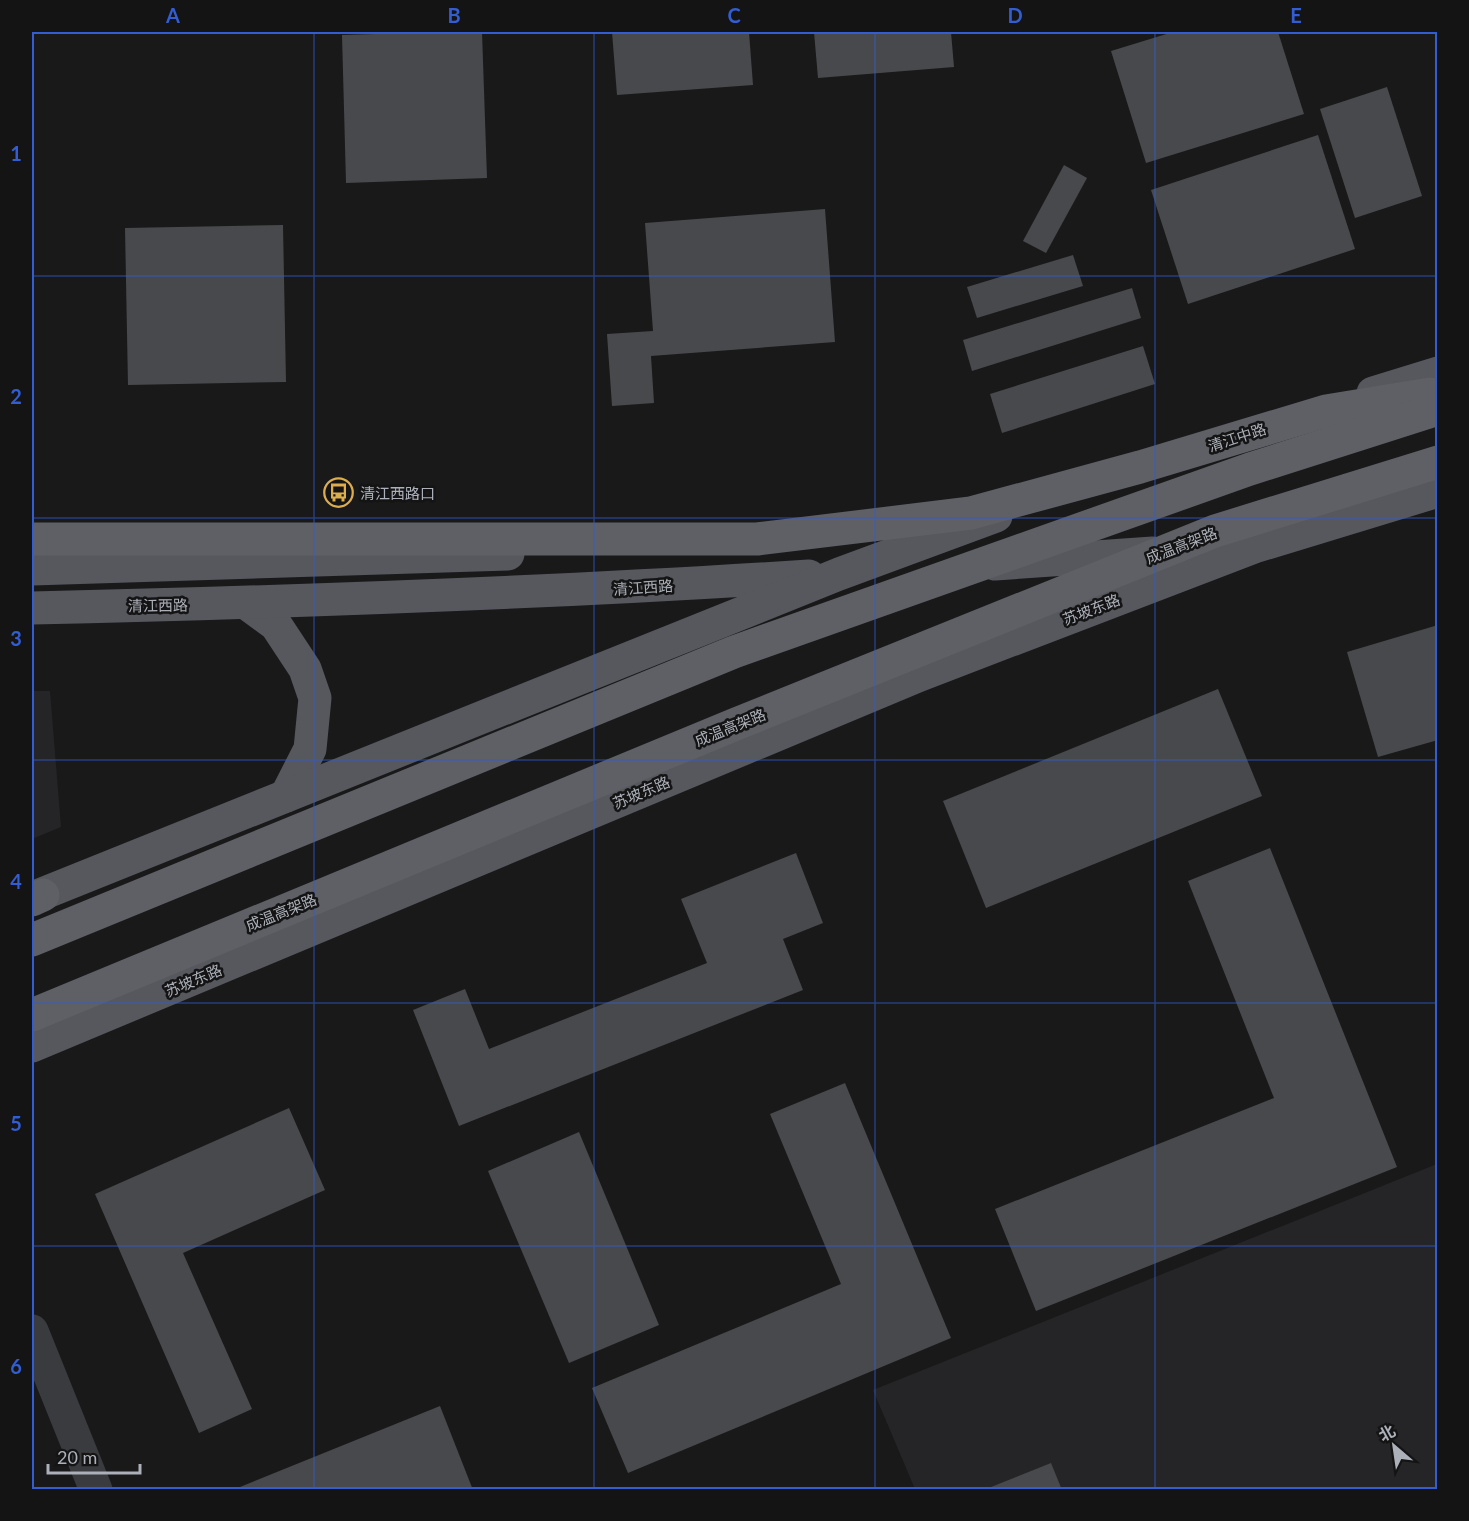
<svg xmlns="http://www.w3.org/2000/svg" width="1469" height="1521" font-family="Lato,'Noto Sans SC',sans-serif">
  <style>
    .built { fill: #252527 }
    .building { fill: #48494c }
    .lines { fill: none; stroke-linecap: round; stroke-linejoin: round }
    .tertiary { stroke: #3a3b3f; stroke-width: 33 }
    .primary { stroke: #56585e; stroke-width: 33 }
    .trunk { stroke: #5e6066; stroke-width: 33 }
    .trunk-bridge { stroke: #5e6066; stroke-width: 33 }
    .grid { fill: none; stroke: #325dd3; stroke-width: 1.5; stroke-opacity: 0.55 }
    .labels { text-anchor: middle; dominant-baseline: central; stroke-width: 5; stroke-linejoin: round; paint-order: stroke }
    .street-label { font-size: 15px; fill: #acb0b8; stroke: #141415 }
    .poi-label { font-size: 15px; fill: #acb0b8; stroke: #141415; text-anchor: start }
    .neatline { fill: none; stroke: #325dd3; stroke-width: 2 }
    .grid-label { font-size: 20px; text-anchor: middle; font-weight: bold; fill: #325dd3 }
  </style>
  <rect width="100%" height="100%" fill="#19191a"/>
  <!-- built -->
  <g class="built">
    <polygon points="32,691 50,691 61,827 32,839"/>
    <polygon points="1437,1164 1437,1489 915,1489 873,1390"/>
  </g>
  <!-- building -->
  <g class="building">
    <polygon points="443,32 482,32 487,178 346,183 342,35"/>
    <polygon points="612,32 749,32 753,85 617,95"/>
    <polygon points="814,32 951,32 954,67 818,78"/>
    <polygon points="1173,32 1278,32 1304,114 1146,163 1111,51"/>
    <polygon points="1387,87 1422,196 1355,218 1320,109"/>
    <polygon points="1318,135 1355,249 1188,304 1151,190"/>
    <polygon points="1064,165 1087,178 1046,253 1023,241"/>
    <polygon points="825,209 835,342 651,356 654,403 612,406 607,334 653,331 645,223"/>
    <polygon points="283,225 286,382 128,385 125,228"/>
    <polygon points="1073,255 1083,286 977,318 967,287"/>
    <polygon points="1132,288 1141,318 972,371 963,340"/>
    <polygon points="1143,346 1155,384 1002,433 990,394"/>
    <polygon points="1438,625 1438,740 1378,757 1347,652"/>
    <polygon points="1218,689 1262,796 986,908 943,801"/>
    <polygon points="1270,848 1397,1167 1036,1311 995,1209 1274,1098 1188,881"/>
    <polygon points="796,853 823,923 783,939 803,990 459,1126 413,1010 465,989 489,1049 707,963 681,899"/>
    <polygon points="845,1083 951,1338 628,1473 592,1388 841,1284 770,1114"/>
    <polygon points="289,1108 325,1190 183,1253 252,1409 199,1433 95,1194"/>
    <polygon points="579,1132 659,1325 569,1363 488,1171"/>
    <polygon points="440,1406 473,1490 235,1490 235,1489"/>
    <polygon points="1051,1463 1062,1490 986,1490 986,1489"/>
  </g>
  <g class="lines">
    <!-- tertiary -->
    <polyline class="tertiary" points="32,1331 96,1490"/>
    <!-- primary -->
    <g class="primary">
      <polyline points="1373,393 1438,373"/>
      <polyline points="995,564 1153,553"/>
      <polyline points="32,569 508,554"/>
      <polyline points="246,603 276,625 305,669 315,698 310,749 286,796"/>
      <path d="M32,608C291,602 550,593 809,576"/>
      <polyline points="32,898 839,574 996,516"/>
      <polyline points="32,1046 920,675 1254,547 1438,491"/>
    </g>
    <!-- trunk -->
    <polyline class="trunk" points="32,900 43,895"/>
    <!-- trunk-bridge -->
    <g class="trunk-bridge">
      <polyline points="32,539 757,539 971,513 1140,467 1326,411 1430,394"/>
      <polyline points="32,940 734,652 1250,469 1438,409"/>
      <polyline points="32,1015 736,724 1215,531 1438,462"/>
    </g>
  </g>
  <!-- grid -->
  <path class="grid" d="M314,32V1490M594,32V1490M875,32V1490M1155,32V1490M32,276H1438M32,518H1438M32,760H1438M32,1003H1438M32,1246H1438"/>
  <!-- icons -->
  <defs>
    <symbol id="bus-ring" viewBox="-11 -11 22 22"><circle r="9.5" fill="#141415" stroke="#ddac4d" stroke-width="1.5"/><path d="M-5-6H5V4H4V6H2V4H-2V6H-4V4H-5ZM-3.5-4V0h7V-4ZM-3.5 1.2v1.5H-2V1.2ZM2 1.2v1.5H3.5V1.2Z" fill="#ddac4d"/></symbol>
  </defs>
  <g fill-rule="evenodd">
    <use href="#bus-ring" x="322" y="476" width="33" height="33"/>
  </g>
  <g class="labels">
    <!-- street labels -->
    <g class="street-label">
      <text transform="translate(1237 437) rotate(-18)">清江中路</text>
      <text transform="translate(1181 545) rotate(-21)">成温高架路</text>
      <text transform="translate(643 587) rotate(-4)">清江西路</text>
      <text transform="translate(158 605) rotate(-1)">清江西路</text>
      <text transform="translate(1091 609) rotate(-21)">苏坡东路</text>
      <text transform="translate(730 727) rotate(-22)">成温高架路</text>
      <text transform="translate(641 792) rotate(-23)">苏坡东路</text>
      <text transform="translate(281 912) rotate(-22)">成温高架路</text>
      <text transform="translate(193 980) rotate(-23)">苏坡东路</text>
    </g>
    <!-- poi labels -->
    <g class="poi-label">
      <text x="360" y="493">清江西路口</text>
    </g>
  </g>
  <!-- border -->
  <rect width="1469" height="1521" fill="none" stroke="#141415" stroke-width="66"/>
  <!-- north arrow -->
  <g transform="translate(1394 1446) rotate(331)" stroke="#141415" stroke-width="4.5" paint-order="stroke">
  <path d="M0-4.5L10 22L0 15L-10 22Z" fill="#acb0b8"/>
  <text y="-9" font-size="16" font-weight="bold" text-anchor="middle" fill="#acb0b8">北</text>
  </g>
  <!-- scale -->
  <path d="M48 1464v9h92v-9" fill="none" stroke="#acb0b8" stroke-width="3"/>
  <text x="57" y="1464" font-size="18" fill="#acb0b8" stroke="#141415" stroke-width="4.5" paint-order="stroke">20 m</text>
  <rect x="33" y="33" width="1403" height="1455" class="neatline"/>
  <g class="grid-label">
    <text x="173" y="23">A</text>
    <text x="454" y="23">B</text>
    <text x="734" y="23">C</text>
    <text x="1015" y="23">D</text>
    <text x="1296" y="23">E</text>
    <text x="16" y="161">1</text>
    <text x="16" y="404">2</text>
    <text x="16" y="646">3</text>
    <text x="16" y="889">4</text>
    <text x="16" y="1131">5</text>
    <text x="16" y="1374">6</text>
  </g>
</svg>
